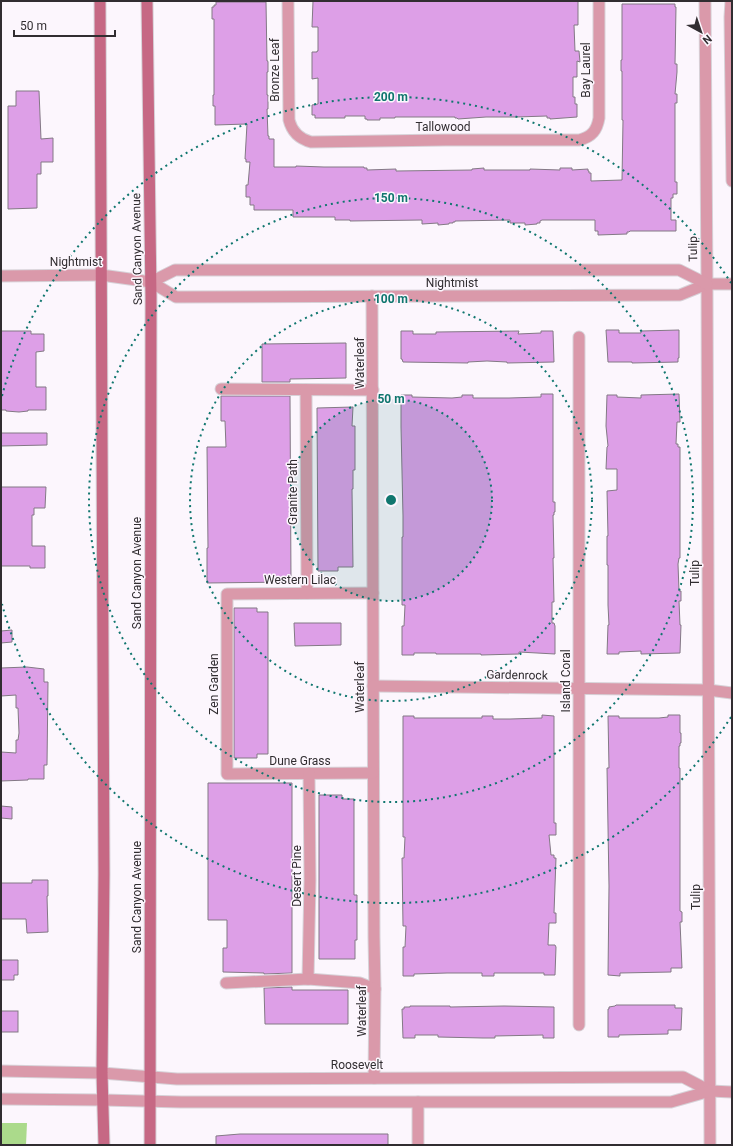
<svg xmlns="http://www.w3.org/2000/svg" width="733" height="1146" font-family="Roboto,sans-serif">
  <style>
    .green { fill: #abda8b }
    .building { fill: #dd9fe7; stroke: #837985 }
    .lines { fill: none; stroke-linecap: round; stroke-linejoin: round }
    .minor-casing { stroke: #d7d2d8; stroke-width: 13 }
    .tertiary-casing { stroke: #d7d2d8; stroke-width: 13 }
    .secondary-casing { stroke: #d7d2d8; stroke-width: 13 }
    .minor { stroke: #da99aa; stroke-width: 11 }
    .tertiary { stroke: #da99aa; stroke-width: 11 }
    .secondary { stroke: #c66884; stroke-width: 11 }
    .ring { fill: none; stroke: #0f766e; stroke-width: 2; stroke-dasharray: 2 4 }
    .labels { text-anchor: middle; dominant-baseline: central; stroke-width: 3; stroke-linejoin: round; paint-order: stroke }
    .street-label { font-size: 12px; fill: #312d31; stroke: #fcf6fd }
    .centre { fill: #0f766e; stroke: #fcf6fd; stroke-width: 2 }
    .ring-label { font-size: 12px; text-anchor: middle; font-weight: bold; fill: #0f766e; stroke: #fcf6fd; stroke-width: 3; stroke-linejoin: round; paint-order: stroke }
  </style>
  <rect width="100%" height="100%" fill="#fcf6fd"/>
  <!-- green -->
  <polygon class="green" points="1,1123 27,1123 26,1145 1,1145"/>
  <!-- building -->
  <g class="building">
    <polygon points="313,1 578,1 578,25 574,25 575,51 579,51 580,62 577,61 577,77 573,77 573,97 575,97 575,104 577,104 577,117 550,119 550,118 547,118 547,116 516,117 486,117 458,119 457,118 455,118 455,117 395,117 395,118 380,118 380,120 367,120 367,119 365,119 365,116 345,116 345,118 315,118 315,115 312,115 312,105 318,104 318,78 312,79 312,52 317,52 317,51 318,51 318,27 312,27"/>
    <polygon points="216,2 266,2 267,61 268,61 268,72 267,72 267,95 268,95 268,109 267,109 268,136 269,136 269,139 274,139 274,167 296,167 296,166 324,167 364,167 364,168 367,168 367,170 396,169 396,171 472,170 472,169 484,168 484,170 530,170 530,169 560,170 560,168 572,168 572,170 588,169 588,171 589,171 589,173 591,173 591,181 622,180 623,120 622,120 622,71 621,71 621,60 622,60 622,4 675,4 675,7 676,7 675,64 677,64 677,72 675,94 677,94 677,103 675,103 675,182 677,182 677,194 673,194 673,198 671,198 671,220 676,220 676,231 630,231 629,232 627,232 627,234 598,235 598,231 595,231 595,220 542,220 540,221 540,223 537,223 537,224 525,225 525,223 510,223 510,220 455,221 455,222 453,222 453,223 449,223 449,224 438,225 438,223 422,224 422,220 350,221 350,220 335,220 335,217 293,217 293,210 254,210 254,205 250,205 250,197 246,197 246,185 248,185 250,162 246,162 246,159 245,159 247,124 215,125 215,106 213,106 213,95 214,95 214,19 212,19 212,7 214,7 214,5 216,5"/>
    <polygon points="16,91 39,91 41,139 53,138 53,162 41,162 41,174 37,174 37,208 8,209 8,106 16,106"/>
    <polygon points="606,330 619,330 619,333 641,333 641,331 679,330 679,358 678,358 678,362 632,363 632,362 608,362"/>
    <polygon points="1,331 31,331 31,334 44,334 44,351 36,352 36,387 46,387 46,410 28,410 28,411 19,412 6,411 6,410 1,410"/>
    <polygon points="401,331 413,331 413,334 436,334 436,332 519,331 518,334 541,333 541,331 553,331 554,362 507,363 507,362 487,361 468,362 468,363 403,362 402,359 401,359"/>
    <polygon points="346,343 346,378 290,379 290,382 262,382 262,344"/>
    <polygon points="541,394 553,394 553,502 555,502 555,512 554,512 554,515 553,515 554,558 553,558 554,602 552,602 552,623 554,623 555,626 555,654 519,652 519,654 481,655 481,654 436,654 436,653 414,653 414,655 402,655 402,626 404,626 405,605 402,605 402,537 403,537 403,516 401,427 401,395 412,395 412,397 452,398 462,397 462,395 473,395 473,398 509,398 541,397"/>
    <polygon points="679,394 680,422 677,422 676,444 678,444 678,447 680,447 680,558 679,558 678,564 679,591 681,591 681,601 679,601 680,625 681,625 680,653 641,654 641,651 619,652 619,654 607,654 608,625 609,625 608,605 608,565 607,565 607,536 608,536 607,491 617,490 617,469 606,469 607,447 608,446 606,426 607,395 617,395 617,397 641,398 641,395"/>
    <polygon points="221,396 290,396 291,582 207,583 207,548 208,548 207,447 226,447 225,421 221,421"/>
    <polygon points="353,407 352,426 355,426 355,470 353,470 353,489 352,489 353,567 338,567 338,571 318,571 317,408"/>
    <polygon points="1,433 47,433 47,445 1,446"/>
    <polygon points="1,487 46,487 45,508 34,508 34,515 32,515 32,546 45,546 45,568 30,568 30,566 1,566"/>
    <polygon points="234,608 257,608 257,612 268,612 268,754 257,754 257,758 234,758"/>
    <polygon points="294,623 341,623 341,645 295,646"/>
    <polygon points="12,630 12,642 1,643 1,631"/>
    <polygon points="27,667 44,669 44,682 48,682 47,765 44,765 44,779 28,779 28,780 1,781 1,752 16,753 16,740 18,740 19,733 18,708 16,708 16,695 1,696 1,668"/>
    <polygon points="542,715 554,716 554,823 556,823 556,835 549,835 551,855 554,855 554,858 556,858 554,913 556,913 556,923 549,923 548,945 555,945 556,947 555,975 544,975 544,973 494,973 494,976 482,976 482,973 447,973 414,974 414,976 403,976 403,947 405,947 406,926 403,926 402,858 404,858 405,837 403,837 403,716 414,716 414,718 482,718 482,716 493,716 493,719 510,719 542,718"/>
    <polygon points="668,715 680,715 680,733 681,733 681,743 680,743 680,746 679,746 679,768 680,768 680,911 682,912 682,922 680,922 682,968 671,968 671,972 620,973 620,976 608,975 609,886 607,768 609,768 608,716 619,716 619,718 659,718 668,717"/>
    <polygon points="208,783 292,783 292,973 264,974 264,973 223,972 223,948 227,948 227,920 208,920"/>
    <polygon points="319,795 342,795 342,799 354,799 354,895 357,895 357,940 355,940 355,959 319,959"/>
    <polygon points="1,806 12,807 12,819 1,818"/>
    <polygon points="32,880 48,880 48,896 47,896 48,932 27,933 26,919 1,919 1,883 32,883"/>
    <polygon points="1,960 18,960 18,975 14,975 14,980 1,980"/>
    <polygon points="292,987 292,990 348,990 348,1024 265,1024 264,988"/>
    <polygon points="616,1005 675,1005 675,1008 682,1008 681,1030 668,1030 668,1034 619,1035 619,1037 608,1037 608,1009 609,1009 609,1007 615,1006"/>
    <polygon points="410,1006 450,1006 450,1007 504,1006 554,1007 554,1038 543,1038 543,1035 495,1036 495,1038 483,1038 438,1037 438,1035 415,1035 415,1038 403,1038 402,1009 404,1009 404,1007 410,1007"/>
    <rect x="1" y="1011" width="17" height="21"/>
    <polygon points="240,1134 388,1134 388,1145 216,1145 216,1136"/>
  </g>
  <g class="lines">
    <defs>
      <g id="minor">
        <path d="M288,1L289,120C292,132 300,139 311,142L445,140H579C592,137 597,130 599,118V1"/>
        <polyline points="1,276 101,275"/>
        <polyline points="372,296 374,937 375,989 374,1078"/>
        <polyline points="579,337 579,1025"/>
        <polyline points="221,389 373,390"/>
        <polyline points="306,390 307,593"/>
        <polyline points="373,593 227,594 227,774 373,773"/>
        <polyline points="373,686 708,690 732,693"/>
        <polyline points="308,979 310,880 309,773"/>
        <polyline points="226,983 308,979 360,983 375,989"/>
        <polyline points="1,1071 102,1073"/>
        <polyline points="1,1099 103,1100"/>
        <polyline points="418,1102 418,1145"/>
      </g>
      <g id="tertiary">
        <polyline points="705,1 707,284 710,1145"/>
        <polyline points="731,1 730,17 732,181"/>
        <polyline points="101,275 151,282 176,297 680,295 707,284 732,284"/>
        <polyline points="151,282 175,270 679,270 707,284"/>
        <polyline points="102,1073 177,1079 683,1077 710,1091"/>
        <polyline points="103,1100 181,1102 671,1102 710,1091 732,1092"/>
      </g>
      <g id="secondary">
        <polyline points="100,1 104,874 102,1073 104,1145"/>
        <polyline points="147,1 151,297 150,1145"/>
      </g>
    </defs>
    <!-- minor casing -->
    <use href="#minor" class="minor-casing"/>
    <!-- tertiary casing -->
    <use href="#tertiary" class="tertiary-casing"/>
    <!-- secondary casing -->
    <use href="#secondary" class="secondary-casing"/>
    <!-- minor -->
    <use href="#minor" class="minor"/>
    <!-- tertiary -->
    <use href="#tertiary" class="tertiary"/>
    <!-- secondary -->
    <use href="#secondary" class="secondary"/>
  </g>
  <!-- distance rings -->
  <circle cx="391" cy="500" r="101" fill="#0f766e" fill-opacity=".12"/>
  <g class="ring">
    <circle cx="391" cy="500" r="101"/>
    <circle cx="391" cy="500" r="201"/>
    <circle cx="391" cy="500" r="302"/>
    <path d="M731 717A403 403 0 0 1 2 604M2 396A403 403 0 0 1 731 283"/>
  </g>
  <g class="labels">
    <!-- street labels -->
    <g class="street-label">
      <text transform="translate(275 70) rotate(-90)">Bronze Leaf</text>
      <text transform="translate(586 70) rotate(-90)">Bay Laurel</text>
      <text x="443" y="127">Tallowood</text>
      <text transform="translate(137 249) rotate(-91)">Sand Canyon Avenue</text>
      <text transform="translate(693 249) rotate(-91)">Tulip</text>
      <text x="76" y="262">Nightmist</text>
      <text x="452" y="283">Nightmist</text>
      <text transform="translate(360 363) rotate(-90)">Waterleaf</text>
      <text transform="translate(293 492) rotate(-90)">Granite Path</text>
      <text transform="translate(137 573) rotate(-90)">Sand Canyon Avenue</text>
      <text transform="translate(695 573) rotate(-90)">Tulip</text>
      <text x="300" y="580">Western Lilac</text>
      <text transform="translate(517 675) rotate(1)">Gardenrock</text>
      <text transform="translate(566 681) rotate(-90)">Island Coral</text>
      <text transform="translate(214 684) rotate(-90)">Zen Garden</text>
      <text transform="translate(360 687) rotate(-90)">Waterleaf</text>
      <text x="300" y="761">Dune Grass</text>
      <text transform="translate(297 876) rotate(-90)">Desert Pine</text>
      <text transform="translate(137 897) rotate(-90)">Sand Canyon Avenue</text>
      <text transform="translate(696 897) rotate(-90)">Tulip</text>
      <text transform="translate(362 1011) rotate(-90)">Waterleaf</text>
      <text x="357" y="1065">Roosevelt</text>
    </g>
  </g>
  <circle cx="391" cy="500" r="6" class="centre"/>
  <g class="ring-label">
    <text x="391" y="101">200 m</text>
    <text x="391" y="202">150 m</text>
    <text x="391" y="303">100 m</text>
    <text x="391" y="403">50 m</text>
  </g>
  <!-- border -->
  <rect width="733" height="1146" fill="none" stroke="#312d31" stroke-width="4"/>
  <!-- north arrow -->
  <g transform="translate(701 32) rotate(140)" stroke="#fcf6fd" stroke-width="3" paint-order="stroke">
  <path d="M0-3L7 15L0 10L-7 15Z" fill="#312d31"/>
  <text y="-6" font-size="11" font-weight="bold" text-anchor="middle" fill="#312d31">N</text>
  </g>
  <!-- scale -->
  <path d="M14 30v6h101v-6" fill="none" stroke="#312d31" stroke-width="2"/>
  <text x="20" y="30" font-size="12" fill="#312d31" stroke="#fcf6fd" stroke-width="3" paint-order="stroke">50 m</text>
</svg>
